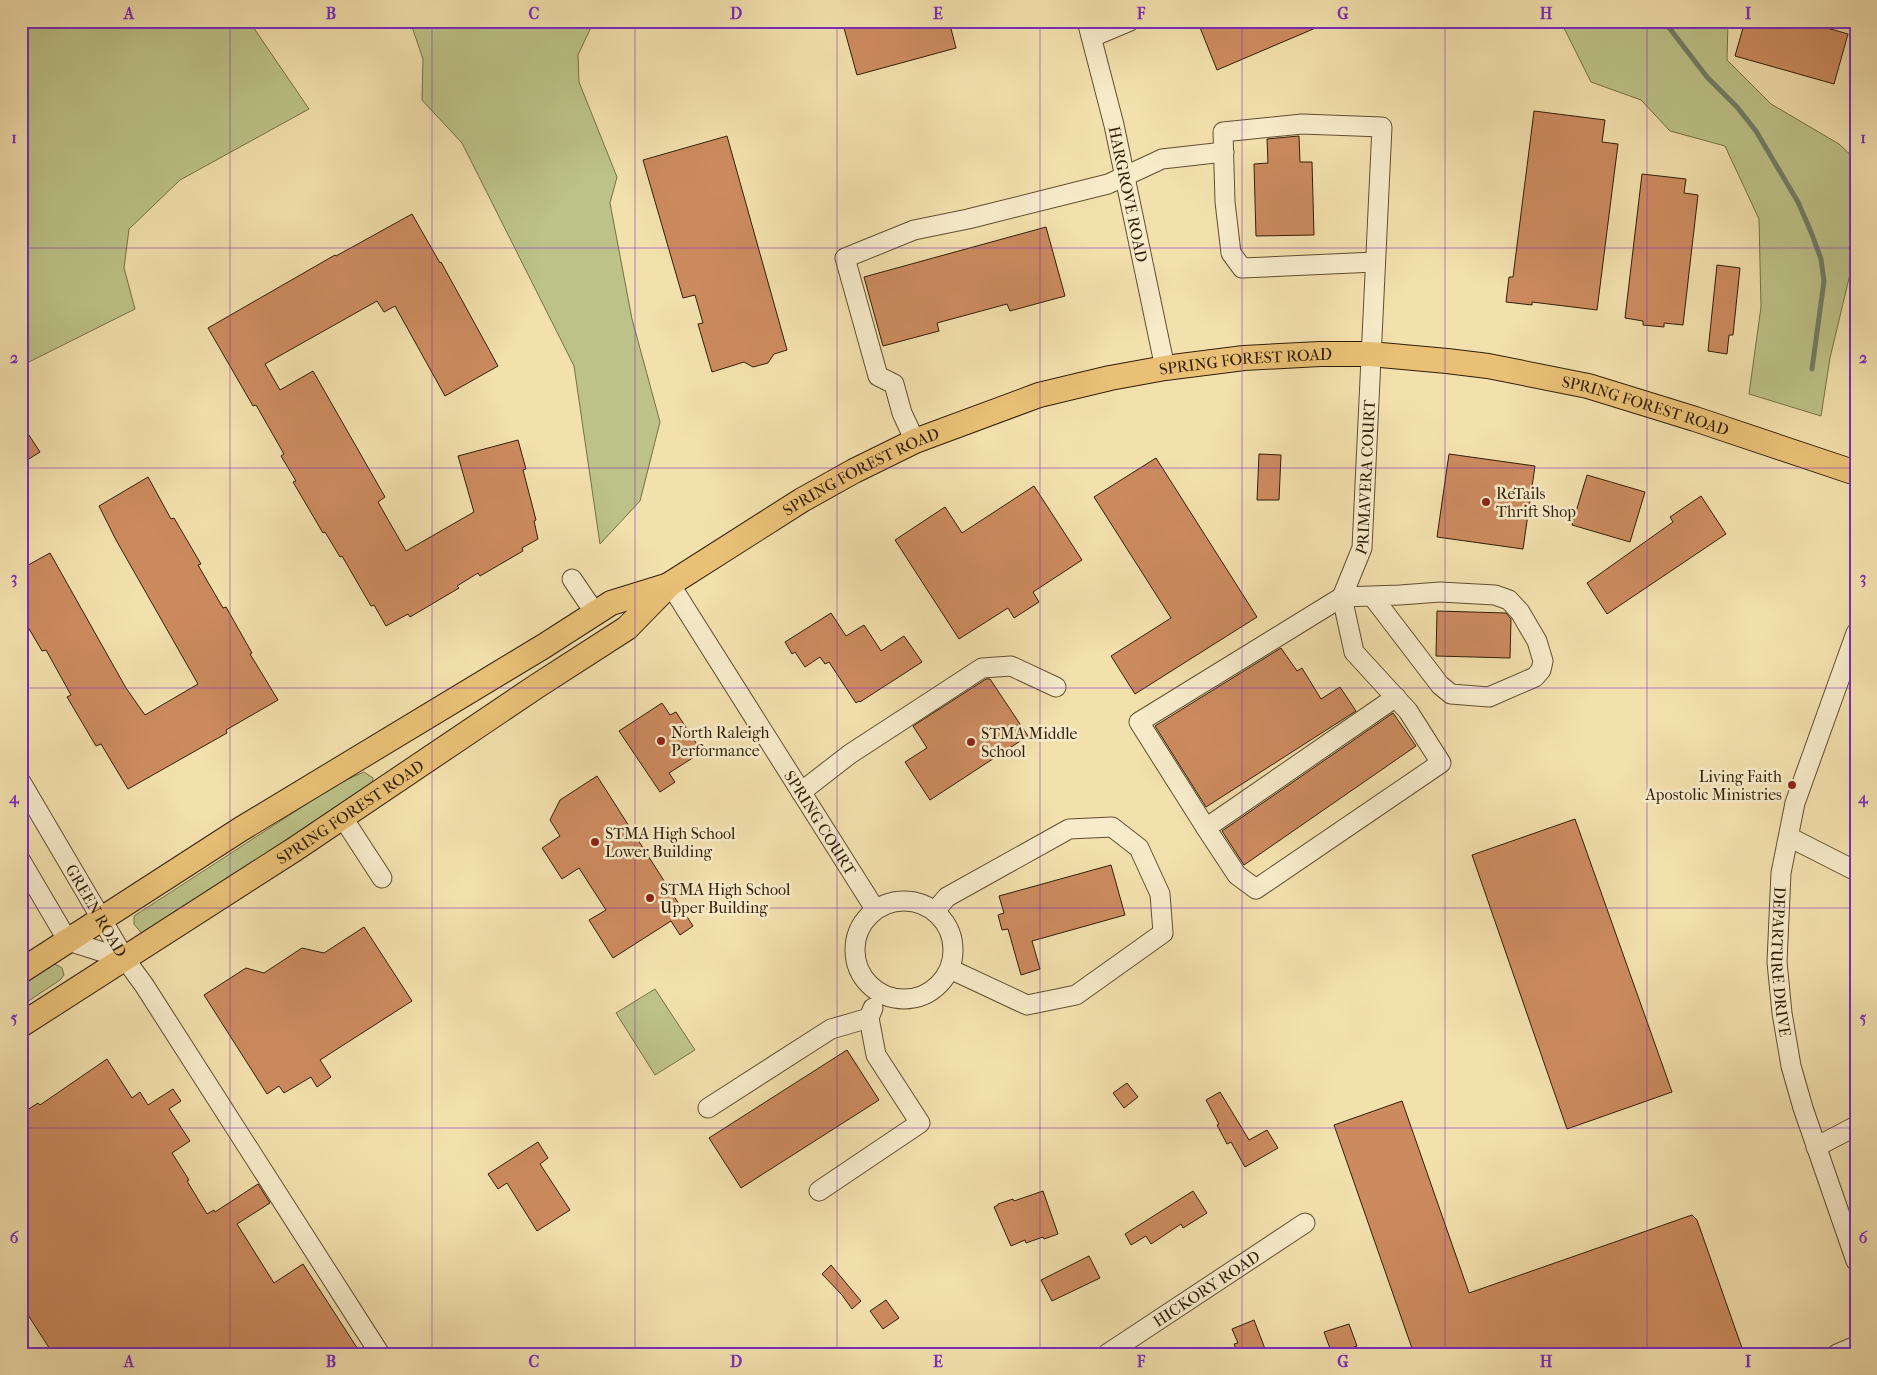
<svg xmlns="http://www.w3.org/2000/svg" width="1877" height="1375" font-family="'IM FELL French Canon',serif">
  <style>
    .green { fill: #bcc288; stroke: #767047 }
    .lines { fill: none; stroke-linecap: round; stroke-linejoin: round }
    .stream { stroke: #717d67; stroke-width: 5 }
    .building { fill: #cc8b5f; stroke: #311e06 }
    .minor-casing { stroke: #614e30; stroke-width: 21 }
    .major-casing { stroke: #311e06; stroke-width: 26 }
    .minor { stroke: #f7ebca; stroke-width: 19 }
    .major { stroke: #e9c076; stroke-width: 24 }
    .grid { fill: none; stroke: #7b2cbf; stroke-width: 1; stroke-opacity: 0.55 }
    .poi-dot { fill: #8f2418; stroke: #f7ebca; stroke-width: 2 }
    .labels { text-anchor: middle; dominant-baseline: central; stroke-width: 5; stroke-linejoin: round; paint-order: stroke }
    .street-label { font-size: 16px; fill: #311e06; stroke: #f7ebca }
    .poi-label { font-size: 16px; fill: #311e06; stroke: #f7ebca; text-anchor: start }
    .neatline { fill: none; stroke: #7b2cbf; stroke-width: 2 }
    .grid-label { font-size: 16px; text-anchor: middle; font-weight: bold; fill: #7b2cbf }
  </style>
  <rect width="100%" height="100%" fill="#f2e0ad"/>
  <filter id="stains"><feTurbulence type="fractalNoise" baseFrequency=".004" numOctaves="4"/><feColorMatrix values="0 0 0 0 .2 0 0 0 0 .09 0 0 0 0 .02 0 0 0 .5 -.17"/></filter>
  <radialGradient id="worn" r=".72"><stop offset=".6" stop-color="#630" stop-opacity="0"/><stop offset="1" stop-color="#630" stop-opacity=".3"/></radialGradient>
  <!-- green -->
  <g class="green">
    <polygon points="21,21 249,21 309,109 180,180 129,229 124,268 135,309 21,366"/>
    <polygon points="410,21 594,21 578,55 579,82 617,177 610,203 632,319 660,422 640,501 600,544 574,366 462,143 422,100 423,59"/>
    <polygon points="1557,21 1728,21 1727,60 1771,104 1839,144 1856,160 1856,249 1830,358 1821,416 1749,394 1761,307 1759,219 1725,146 1670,131 1641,100 1591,82 1565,30"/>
    <polygon points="364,772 373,778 372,787 143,935 134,924 134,916 339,783"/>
    <polygon points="55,964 62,968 64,975 60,980 21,1006 21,985"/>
    <polygon points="655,989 695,1050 655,1075 616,1013"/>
  </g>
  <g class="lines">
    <!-- stream -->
    <polyline class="stream" points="1664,21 1707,77 1737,107 1756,131 1798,202 1811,232 1821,259 1824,281 1812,369"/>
  </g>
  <!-- building -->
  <g class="building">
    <polygon points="842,21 949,21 956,48 857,75"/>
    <polygon points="1209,21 1332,21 1217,70 1199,25"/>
    <polygon points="1745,21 1803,21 1848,34 1834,84 1735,56"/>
    <polygon points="1534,111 1605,120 1602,142 1618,144 1597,310 1532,302 1532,305 1506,302 1509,277 1513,277"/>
    <polygon points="727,136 787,350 774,354 768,363 753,367 744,362 712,372 698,324 703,323 695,295 683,298 643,160"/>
    <polygon points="1299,136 1300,162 1312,162 1314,235 1256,236 1254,164 1268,163 1267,139"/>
    <polygon points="1642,174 1686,179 1684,193 1698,195 1683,325 1664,323 1664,327 1643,325 1643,321 1625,318"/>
    <polygon points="412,214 440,263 441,262 498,366 445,396 395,306 384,312 377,301 265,364 280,390 313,371 385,497 378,502 406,551 474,512 458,456 518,440 526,469 523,470 536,520 534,521 538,539 522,548 523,551 480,576 478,573 457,586 459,588 410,617 408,614 386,626 374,605 371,606 342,556 340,557 325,532 323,533 293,482 296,481 281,456 284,454 256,405 253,406 208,328 335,255 336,256"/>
    <polygon points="1046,227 1065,296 1010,311 1007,304 937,323 939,331 883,346 864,277"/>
    <polygon points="1717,265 1740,268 1733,335 1729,335 1727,354 1708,351"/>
    <polygon points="21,423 40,452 21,464"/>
    <polygon points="1259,454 1281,455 1279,500 1257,500"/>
    <polygon points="1449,454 1535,466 1523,549 1437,537"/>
    <polygon points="1156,458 1257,617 1135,694 1111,656 1171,618 1094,497"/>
    <polygon points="1587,475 1645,492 1630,542 1572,525"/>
    <polygon points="148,477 171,519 174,518 201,564 198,565 223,608 226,607 252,653 250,654 278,700 226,730 227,733 128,789 101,744 96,746 67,697 71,695 46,650 42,651 21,615 21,569 50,553 126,688 145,715 198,684 116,540 99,506"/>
    <polygon points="1034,486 1082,560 1033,592 1039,602 1014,618 1008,608 959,639 895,540 945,507 962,533"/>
    <polygon points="1701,496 1726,534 1607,614 1587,583 1673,522 1670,517"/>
    <polygon points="1437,611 1506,613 1511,619 1510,658 1436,656"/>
    <polygon points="831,613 846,636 864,625 881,651 904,636 922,662 860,702 859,701 856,703 829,662 825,664 820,657 805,667 795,652 792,654 785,642"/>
    <polygon points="1281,648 1297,671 1302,668 1321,699 1340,687 1356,711 1206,807 1155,726"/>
    <polygon points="986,679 990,679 1028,736 930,800 905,762 927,748 913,726"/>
    <polygon points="662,703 670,715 676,712 702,752 669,773 675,782 660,792 619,731"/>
    <polygon points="1393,713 1416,746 1244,865 1222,831"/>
    <polygon points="597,776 693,926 680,935 671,921 613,958 589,920 606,910 579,868 562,879 542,848 560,836 550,820 560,800"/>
    <polygon points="1575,819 1672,1092 1567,1129 1472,855"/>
    <polygon points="1111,865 1125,915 1032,941 1040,969 1021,975 1008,929 1002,930 998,915 1004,913 999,896"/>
    <polygon points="364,927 412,1001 320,1060 331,1077 317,1087 311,1077 284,1093 279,1086 267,1094 204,995 246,968 264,973 302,948 324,953"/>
    <polygon points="847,1050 879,1100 741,1188 709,1138"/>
    <polygon points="107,1059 132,1098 140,1092 148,1105 173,1089 181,1101 169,1109 190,1141 172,1153 189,1180 187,1181 207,1214 214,1210 215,1212 258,1184 270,1203 237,1224 274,1283 303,1264 361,1354 53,1354 21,1304 21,1114 38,1103 40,1105"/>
    <polygon points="1127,1083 1138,1097 1124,1108 1113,1093"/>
    <polygon points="1220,1092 1249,1140 1267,1130 1278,1148 1245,1167 1231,1142 1227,1144 1217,1125 1219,1124 1206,1100"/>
    <polygon points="1402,1101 1469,1293 1692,1215 1697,1220 1742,1348 1735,1354 1414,1354 1334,1125"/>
    <polygon points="538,1142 548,1158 540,1164 570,1210 537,1231 507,1183 498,1189 488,1174"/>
    <polygon points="1043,1191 1058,1234 1044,1239 1043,1237 1026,1243 1025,1240 1011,1246 994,1207 998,1205 998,1204 1013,1199 1014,1201"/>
    <polygon points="1193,1191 1207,1213 1183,1228 1181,1224 1151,1244 1146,1236 1131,1245 1125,1234"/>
    <polygon points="1089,1256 1100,1278 1052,1301 1041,1280"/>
    <polygon points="831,1265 861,1301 852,1309 842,1295 822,1274"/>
    <polygon points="886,1300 899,1318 883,1329 870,1311"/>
    <polygon points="1254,1320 1267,1354 1238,1354 1234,1344 1238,1343 1232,1329"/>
    <polygon points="1349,1324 1357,1346 1354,1347 1357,1354 1332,1354 1324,1332"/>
  </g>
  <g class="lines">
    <defs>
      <g id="minor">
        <path id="s1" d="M1087,21L1114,125L1165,368"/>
        <polyline points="1092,37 1130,21"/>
        <polyline points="915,441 902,413 894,384 878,376 845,258 914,230 968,219 1108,184 1162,159 1224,152"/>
        <polyline points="572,579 595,613"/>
        <path id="s2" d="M670,584L875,909"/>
        <path id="s3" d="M1342,597L1362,548L1382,127L1302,124L1223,132L1225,202L1231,253L1242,268L1375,262"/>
        <polyline points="1342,597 1354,652 1408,711 1441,763 1256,889 1237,875 1206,828 1396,697"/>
        <path id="s4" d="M1856,633L1795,803L1781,873L1777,962L1782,1013L1791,1066L1803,1108L1856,1261"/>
        <path id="s5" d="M21,782L125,959L144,985L380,1354"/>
        <polyline points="801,792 850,754 982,668 1011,666 1056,687"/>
        <polyline points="343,818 382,878"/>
        <polyline points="1206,828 1139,722 1342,597 1400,595 1440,592 1495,595 1509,600 1520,612 1537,641 1543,661 1541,670 1535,677 1489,697 1451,694 1440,685 1372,596"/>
        <polyline points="1789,837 1856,871"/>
        <polyline points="21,861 68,941 125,959"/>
        <circle cx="904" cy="950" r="49"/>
        <polyline points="935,911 947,897 1069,829 1112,827 1139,848 1160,894 1163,933 1076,995 1027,1005 950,969"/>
        <polyline points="708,1108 831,1029 869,1018 873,1008"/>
        <polyline points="1816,1147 1856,1126"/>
        <polyline points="819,1191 920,1123 876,1055 869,1018"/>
        <path id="s6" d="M1107,1354L1305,1223"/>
        <polyline points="1837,1354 1856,1346"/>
      </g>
      <g id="major">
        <polyline points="21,971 241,829 544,646 611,603 666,586"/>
        <path id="s7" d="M21,1025L295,849L537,686L627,628L670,584L802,500L854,471L915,441L1039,395L1110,378L1165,368L1244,358L1320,354H1370L1447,361L1488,366L1588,386L1695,419L1856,473"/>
      </g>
    </defs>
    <!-- minor casing -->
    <use href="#minor" class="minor-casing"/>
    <!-- major casing -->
    <use href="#major" class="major-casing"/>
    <!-- minor -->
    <use href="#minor" class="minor"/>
    <!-- major -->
    <use href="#major" class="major"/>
  </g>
  <!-- grid -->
  <path class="grid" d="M230,21V1354M432,21V1354M635,21V1354M837,21V1354M1040,21V1354M1242,21V1354M1445,21V1354M1647,21V1354M21,248H1856M21,468H1856M21,688H1856M21,908H1856M21,1128H1856"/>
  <!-- markers -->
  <g class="poi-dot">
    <circle cx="1486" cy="502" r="5"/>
    <circle cx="661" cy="741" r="5"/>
    <circle cx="971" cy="742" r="5"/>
    <circle cx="1792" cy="785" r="5"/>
    <circle cx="595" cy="842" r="5"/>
    <circle cx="650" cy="898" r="5"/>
  </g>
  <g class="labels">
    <!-- street labels -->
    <g class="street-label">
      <text stroke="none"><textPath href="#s1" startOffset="178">HARGROVE ROAD</textPath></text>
      <text stroke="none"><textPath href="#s7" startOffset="1412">SPRING FOREST ROAD</textPath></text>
      <text stroke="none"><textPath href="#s7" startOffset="1818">SPRING FOREST ROAD</textPath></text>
      <text stroke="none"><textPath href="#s7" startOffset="1008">SPRING FOREST ROAD</textPath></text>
      <text stroke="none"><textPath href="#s3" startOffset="124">PRIMAVERA COURT</textPath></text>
      <text stroke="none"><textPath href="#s7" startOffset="392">SPRING FOREST ROAD</textPath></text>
      <text stroke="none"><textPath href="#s2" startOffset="282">SPRING COURT</textPath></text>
      <text stroke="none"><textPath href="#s5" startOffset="149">GREEN ROAD</textPath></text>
      <text stroke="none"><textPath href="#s4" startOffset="341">DEPARTURE DRIVE</textPath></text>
      <text stroke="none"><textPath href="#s6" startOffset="119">HICKORY ROAD</textPath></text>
    </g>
    <!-- poi labels -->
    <g class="poi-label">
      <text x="1496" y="493">ReTails<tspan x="1496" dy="18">Thrift Shop</tspan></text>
      <text x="671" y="732">North Raleigh<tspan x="671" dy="18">Performance</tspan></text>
      <text x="981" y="733">STMA Middle<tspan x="981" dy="18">School</tspan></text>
      <text x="1782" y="776" text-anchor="end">Living Faith<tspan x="1782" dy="18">Apostolic Ministries</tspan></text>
      <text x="605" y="833">STMA High School<tspan x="605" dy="18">Lower Building</tspan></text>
      <text x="660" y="889">STMA High School<tspan x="660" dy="18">Upper Building</tspan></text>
    </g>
  </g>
  <!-- margin -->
  <rect width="1877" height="1375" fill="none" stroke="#f2e0ad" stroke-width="55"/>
  <rect x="28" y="28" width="1822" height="1320" class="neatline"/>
  <g class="grid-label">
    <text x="129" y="19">A</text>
    <text x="331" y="19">B</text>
    <text x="534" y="19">C</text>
    <text x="736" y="19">D</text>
    <text x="938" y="19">E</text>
    <text x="1141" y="19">F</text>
    <text x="1343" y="19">G</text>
    <text x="1546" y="19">H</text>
    <text x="1748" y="19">I</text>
    <text x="14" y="143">1</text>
    <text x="1863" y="143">1</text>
    <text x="14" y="363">2</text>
    <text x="1863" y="363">2</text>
    <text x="14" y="583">3</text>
    <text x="1863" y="583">3</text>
    <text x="14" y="803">4</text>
    <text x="1863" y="803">4</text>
    <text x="14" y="1023">5</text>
    <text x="1863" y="1023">5</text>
    <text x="14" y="1243">6</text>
    <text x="1863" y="1243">6</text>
    <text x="129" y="1367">A</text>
    <text x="331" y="1367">B</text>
    <text x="534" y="1367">C</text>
    <text x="736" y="1367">D</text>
    <text x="938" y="1367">E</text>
    <text x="1141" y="1367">F</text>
    <text x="1343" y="1367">G</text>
    <text x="1546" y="1367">H</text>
    <text x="1748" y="1367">I</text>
  </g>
  <rect width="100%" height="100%" filter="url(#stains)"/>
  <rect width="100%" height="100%" fill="url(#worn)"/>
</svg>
